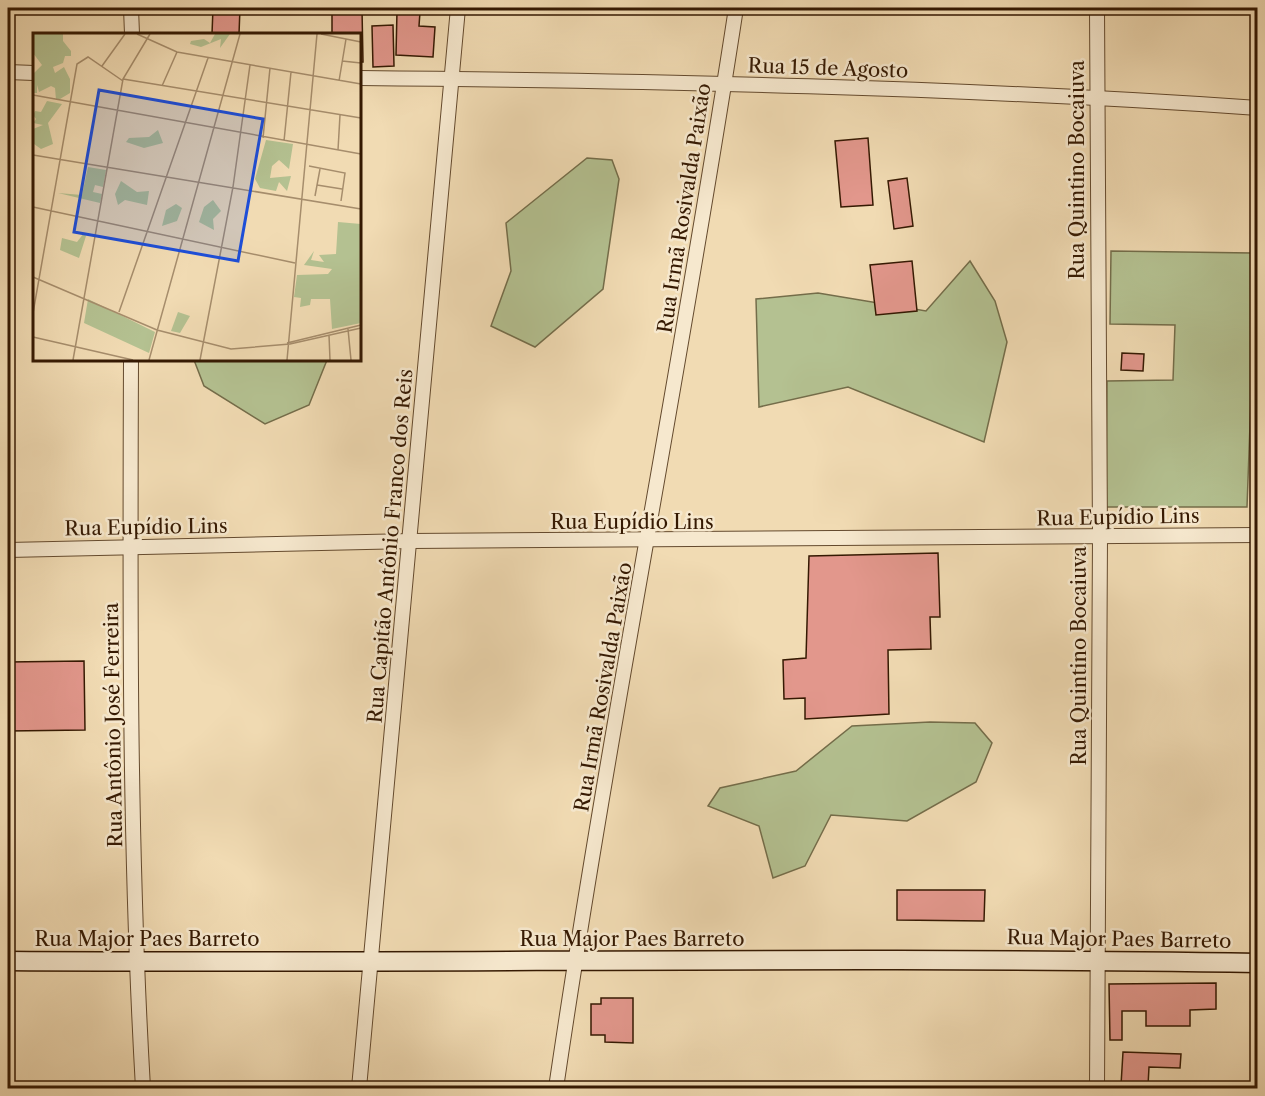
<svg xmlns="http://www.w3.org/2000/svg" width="1265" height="1096" font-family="'Libre Caslon Text',serif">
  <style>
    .green { fill: #b4c191; stroke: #746d4a; stroke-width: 1.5 }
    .building { fill: #e2978c; stroke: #351902; stroke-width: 1.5 }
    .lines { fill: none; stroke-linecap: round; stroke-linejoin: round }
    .street-casing { stroke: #644a2e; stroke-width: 16 }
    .secondary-casing { stroke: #351902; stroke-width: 21 }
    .street { stroke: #f6e8ce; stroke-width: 14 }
    .secondary { stroke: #f6e8ce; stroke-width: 18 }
    .labels { text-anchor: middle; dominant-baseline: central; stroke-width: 5; stroke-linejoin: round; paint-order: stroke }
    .street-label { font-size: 20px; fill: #351902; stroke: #f6e8ce }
    .inset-road { fill: none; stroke: #a68d6c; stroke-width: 1.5 }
    .view { fill: #1d4ed8; fill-opacity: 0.15; stroke: #1d4ed8; stroke-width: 3 }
    .inset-edge { fill: none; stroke: #351902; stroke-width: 3 }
  </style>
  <rect width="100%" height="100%" fill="#f1dbb3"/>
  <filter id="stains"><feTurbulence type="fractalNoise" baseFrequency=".00333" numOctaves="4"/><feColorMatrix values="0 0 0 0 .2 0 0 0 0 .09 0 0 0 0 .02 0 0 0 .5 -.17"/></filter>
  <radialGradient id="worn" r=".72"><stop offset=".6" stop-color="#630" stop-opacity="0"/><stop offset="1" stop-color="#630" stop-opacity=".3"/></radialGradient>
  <!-- green -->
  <g class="green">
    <polygon points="587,158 612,160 619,179 603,289 535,347 491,326 511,271 506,223"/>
    <polygon points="1111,251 1252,253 1254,267 1257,268 1258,287 1255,288 1247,507 1106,507 1107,381 1173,380 1175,325 1110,324"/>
    <polygon points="970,261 995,301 1007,342 984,442 848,387 759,407 756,299 818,293 926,311"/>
    <polygon points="194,360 327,360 309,405 265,424 204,386"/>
    <polygon points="930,722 975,723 992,743 976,782 907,821 831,815 805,866 773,878 759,826 708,806 720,788 796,771 852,726"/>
  </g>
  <!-- building -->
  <g class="building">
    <polygon points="213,8 240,8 239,34 212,34"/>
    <polygon points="362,9 363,62 360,62 360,34 332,34 332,10"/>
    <polygon points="397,11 420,12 419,26 435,27 433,57 396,55"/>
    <polygon points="393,25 394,66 373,67 372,26"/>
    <polygon points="868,138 873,205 841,207 835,141"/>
    <polygon points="907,178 913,226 894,229 888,181"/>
    <polygon points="912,261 917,311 876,315 870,265"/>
    <polygon points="1122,353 1144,354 1143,371 1121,370"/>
    <polygon points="938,553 940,617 930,617 931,649 888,650 889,714 805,719 805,698 784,699 783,660 806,658 809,556"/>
    <polygon points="84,661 85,730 8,731 8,662"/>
    <polygon points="897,890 985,890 984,921 897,920"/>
    <polygon points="1216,983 1216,1009 1190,1010 1190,1026 1146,1026 1146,1011 1122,1011 1122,1040 1110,1040 1109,984"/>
    <polygon points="601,998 633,998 633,1043 605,1042 605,1035 591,1035 591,1004 601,1004"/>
    <polygon points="1123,1052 1181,1054 1180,1068 1149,1067 1148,1086 1121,1085"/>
  </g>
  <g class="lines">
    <defs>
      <g id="street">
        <polyline points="131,8 132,34"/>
        <polyline points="1097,8 1100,537 1097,1088"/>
        <polyline points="8,72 34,73"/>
        <path d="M360,78C659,81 959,87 1258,108"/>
        <path d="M131,360C130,603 129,846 143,1088"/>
        <polyline points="8,550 411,541 1258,535"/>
        <polyline points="359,1088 458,8"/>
        <path d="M556,1088C609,727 681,369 736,8"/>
      </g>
      <path id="secondary" d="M8,961C424,964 841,956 1258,963"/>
    </defs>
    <!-- street casing -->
    <use href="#street" class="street-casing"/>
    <!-- secondary casing -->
    <use href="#secondary" class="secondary-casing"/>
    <!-- street -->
    <use href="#street" class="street"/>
    <!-- secondary -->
    <use href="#secondary" class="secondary"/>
  </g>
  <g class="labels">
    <!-- street labels -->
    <g class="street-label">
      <text transform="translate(828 68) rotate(2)">Rua 15 de Agosto</text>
      <text transform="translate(1077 170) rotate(-90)">Rua Quintino Bocaiuva</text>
      <text transform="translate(684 208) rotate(-81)">Rua Irmã Rosivalda Paixão</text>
      <text transform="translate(1118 517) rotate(-1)">Rua Eupídio Lins</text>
      <text x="632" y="522">Rua Eupídio Lins</text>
      <text transform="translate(146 527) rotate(-1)">Rua Eupídio Lins</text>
      <text transform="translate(390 546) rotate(-85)">Rua Capitão Antônio Franco dos Reis</text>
      <text transform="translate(1079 656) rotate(-90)">Rua Quintino Bocaiuva</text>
      <text transform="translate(603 687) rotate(-80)">Rua Irmã Rosivalda Paixão</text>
      <text transform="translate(113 725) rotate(-91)">Rua Antônio José Ferreira</text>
      <text x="147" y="939">Rua Major Paes Barreto</text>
      <text x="632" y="939">Rua Major Paes Barreto</text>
      <text transform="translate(1119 939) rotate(1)">Rua Major Paes Barreto</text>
    </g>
  </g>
  <!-- overview -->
  <g transform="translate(33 33)">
    <rect width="328" height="328" fill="#f1dbb3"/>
    <path d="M0,1H30V8L38,18V23H32L30,30L20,34L22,40L31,34L37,46V60L27,66L23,67L22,55L18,53L6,59L4,52V60H0V41L9,32L0,20ZM182,1H197L187,15L188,6L168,14L157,11L158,8L171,6L177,10ZM14,68L29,71L15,90L20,111L8,116L1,111L0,96L10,92L0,90L3,86L0,82L2,78L8,79ZM125,97L130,110L111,115L93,109L96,105L116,104ZM233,107L260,111L256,136L246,127L239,133L237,145L258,143L254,158L246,149L243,158L227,155L222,146ZM55,134L73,137L70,154L62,152L60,159L69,161L67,170L25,160L49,162ZM88,148L104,159L116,158L114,172L92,167L85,172L82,161ZM180,167L188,178L180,186L181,197L166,189L171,174ZM143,171L149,175L144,188L129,193L133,177ZM305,189L328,191V290L299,296L297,266H278L277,272L267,274L268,265L261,264L264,242L295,241L299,236L271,232L281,218L278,227L291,229L286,222L303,221ZM51,200L53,203L46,225L27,217L29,205L44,209ZM55,266L122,299L116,320L51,290ZM145,279L157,283L147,300L138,298Z" fill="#b4c191"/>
    <path class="inset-road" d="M104,1L144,19L328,51M288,1L328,9M309,28L328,30M69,33L92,1M90,46L328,85M306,48L313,6M129,53L144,19M0,62L328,121M230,105L237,35M251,108L258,39M305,117L307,82M0,122L328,176M276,133L312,140L308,168M284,152L309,156M282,163L287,136M0,174L262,230M0,244L124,297L198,316L257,311L328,295M86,279L175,25M0,280L44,31L55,24L90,48M315,296L318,327M296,302L297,327M0,304L100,327M254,310L328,292M40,327L90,46L117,1M116,327L207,1M167,327L200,154L217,32M254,327L284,1"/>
    <path class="view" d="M66,57L230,86L205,228L41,199Z"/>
    <rect width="328" height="328" class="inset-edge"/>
  </g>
  <!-- margin -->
  <rect width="1265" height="1096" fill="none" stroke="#f1dbb3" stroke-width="30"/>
  <rect x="9" y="9" width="1247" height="1078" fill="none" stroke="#351902" stroke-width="3"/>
  <rect x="15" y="15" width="1235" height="1066" fill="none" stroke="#351902" stroke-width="1.5"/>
  <rect width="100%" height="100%" filter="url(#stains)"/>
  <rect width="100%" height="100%" fill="url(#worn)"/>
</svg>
